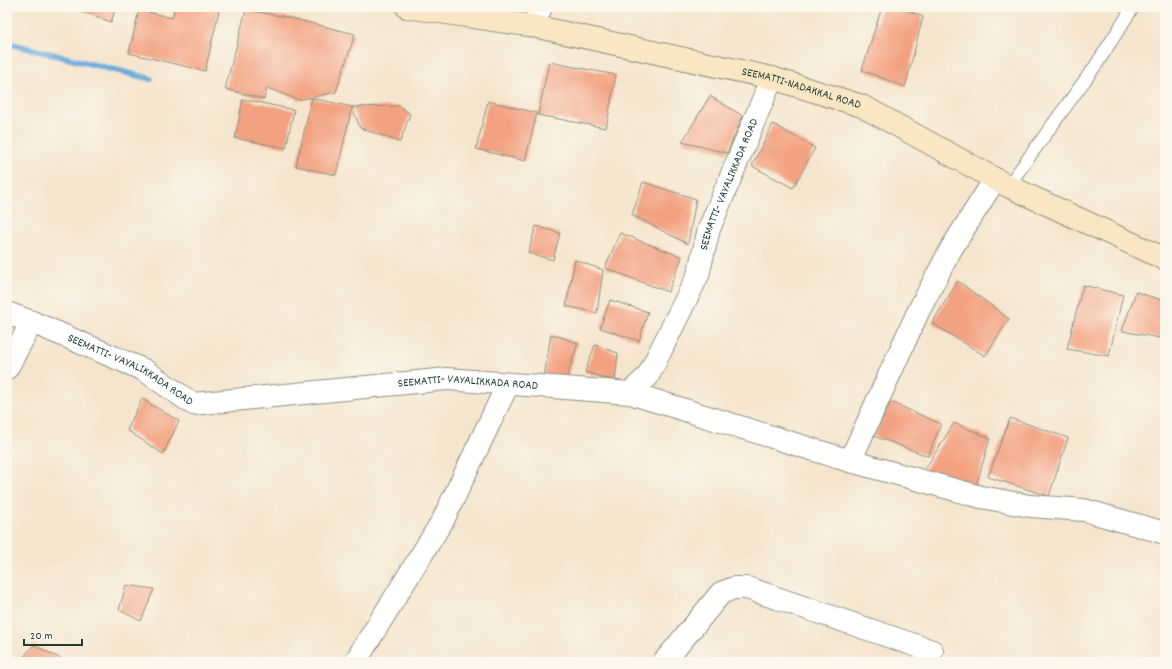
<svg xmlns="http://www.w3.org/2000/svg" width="1172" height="669" font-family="Dekko,sans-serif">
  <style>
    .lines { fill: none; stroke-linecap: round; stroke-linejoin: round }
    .stream { stroke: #69abdd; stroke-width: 6 }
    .building { fill: #f3a281 }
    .lane-casing { stroke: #8a9181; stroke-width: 14 }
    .street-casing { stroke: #8a9181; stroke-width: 24 }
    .secondary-casing { stroke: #8a9181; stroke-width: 24 }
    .lane { stroke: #fff; stroke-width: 12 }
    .street { stroke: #fff; stroke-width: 22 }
    .secondary { stroke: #f9e7c3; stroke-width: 22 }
    .labels { text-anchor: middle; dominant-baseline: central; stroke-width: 3; stroke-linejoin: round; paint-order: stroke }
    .street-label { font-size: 12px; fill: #1f3d34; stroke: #fbf7ec }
  </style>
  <rect width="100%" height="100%" fill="#fbf7ec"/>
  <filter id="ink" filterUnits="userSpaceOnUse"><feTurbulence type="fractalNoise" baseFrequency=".025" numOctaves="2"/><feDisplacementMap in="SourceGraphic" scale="8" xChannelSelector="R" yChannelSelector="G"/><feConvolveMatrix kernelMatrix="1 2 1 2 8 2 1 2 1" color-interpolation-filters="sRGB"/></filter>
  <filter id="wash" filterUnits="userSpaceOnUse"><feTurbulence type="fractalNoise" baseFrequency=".012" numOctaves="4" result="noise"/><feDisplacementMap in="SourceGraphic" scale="16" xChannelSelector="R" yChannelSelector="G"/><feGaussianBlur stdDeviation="0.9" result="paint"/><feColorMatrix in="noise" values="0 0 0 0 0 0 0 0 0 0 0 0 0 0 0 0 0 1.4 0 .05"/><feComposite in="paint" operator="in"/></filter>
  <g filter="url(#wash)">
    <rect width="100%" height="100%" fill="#f5e5ce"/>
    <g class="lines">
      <!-- stream -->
      <polyline class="stream" points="7,43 151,79"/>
    </g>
    <g id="blocks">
      <!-- building -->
      <g class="building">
        <polygon points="72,7 116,7 111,22"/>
        <polygon points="175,7 220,7 205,71 129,53 139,10 172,18"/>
        <polygon points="882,7 900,7 923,17 905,87 862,70"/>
        <polygon points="246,10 286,17 355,34 336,92 299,100 267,88 264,99 225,89"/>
        <polygon points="549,62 616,75 606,128 538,115"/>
        <polygon points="710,96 743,116 727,153 682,142"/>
        <polygon points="312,98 352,107 336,175 296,166"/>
        <polygon points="243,99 294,110 286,148 235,138"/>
        <polygon points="488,101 537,113 525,161 476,149"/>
        <polygon points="400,106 410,114 400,142 360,128 352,107"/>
        <polygon points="773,124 815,148 793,188 752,166"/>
        <polygon points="643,182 696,199 688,244 632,215"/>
        <polygon points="536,226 560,233 553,260 528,253"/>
        <polygon points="620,233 682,257 668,292 605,268"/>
        <polygon points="575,260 603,270 597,313 566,306"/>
        <polygon points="958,281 1009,319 985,356 932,323"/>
        <polygon points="1083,285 1123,295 1109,356 1067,349"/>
        <polygon points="1136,292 1165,301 1165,339 1122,331"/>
        <polygon points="610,300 648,312 639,341 600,328"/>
        <polygon points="551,334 578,343 567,377 544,377"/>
        <polygon points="595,345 618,353 615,381 585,372"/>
        <polygon points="142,399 179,421 163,454 127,430"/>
        <polygon points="891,402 941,424 928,456 874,436"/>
        <polygon points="1010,418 1068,438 1049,496 988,477"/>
        <polygon points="954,423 990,438 974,493 924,471"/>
        <polygon points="126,585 154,589 141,621 119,610"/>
        <polygon points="34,645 67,662 19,662"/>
      </g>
    </g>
  </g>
  <g filter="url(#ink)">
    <use href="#blocks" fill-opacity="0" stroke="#8a9181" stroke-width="1"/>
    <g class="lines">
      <defs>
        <polyline id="lane" points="1008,186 1096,65 1133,7"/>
        <g id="street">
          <polyline points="533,26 541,7"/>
          <polyline points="7,313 32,322"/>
          <path id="s1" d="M7,368L32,322L144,370L193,404L447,379L630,393L648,376L698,275L709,229L772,78"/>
          <polyline points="630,393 850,461 981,497 1030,506 1084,510 1165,533"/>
          <polyline points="850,461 918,312 951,249 995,179"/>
          <polyline points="355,662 443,520 508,384"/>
          <polyline points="664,662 721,593 734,588 747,588 932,651"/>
        </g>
        <g id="secondary">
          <path id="s2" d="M407,7L533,26L772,78L862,106L1008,186L1165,259"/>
        </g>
      </defs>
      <!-- lane casing -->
      <use href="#lane" class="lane-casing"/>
      <!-- street casing -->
      <use href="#street" class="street-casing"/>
      <!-- secondary casing -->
      <use href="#secondary" class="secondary-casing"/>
      <!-- lane -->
      <use href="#lane" class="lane"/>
      <!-- street -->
      <use href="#street" class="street"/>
      <!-- secondary -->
      <use href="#secondary" class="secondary"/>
    </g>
  </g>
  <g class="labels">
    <!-- street labels -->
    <g class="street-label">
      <text stroke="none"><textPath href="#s2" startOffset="403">SEEMATTI-NADAKKAL ROAD</textPath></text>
      <text stroke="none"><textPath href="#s1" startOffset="906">SEEMATTI- VAYALIKKADA ROAD</textPath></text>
      <text stroke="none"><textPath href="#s1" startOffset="162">SEEMATTI- VAYALIKKADA ROAD</textPath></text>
      <text stroke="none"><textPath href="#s1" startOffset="510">SEEMATTI- VAYALIKKADA ROAD</textPath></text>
    </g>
  </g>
  <!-- margin -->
  <rect width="1172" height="669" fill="none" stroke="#fbf7ec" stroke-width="24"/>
  <!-- scale -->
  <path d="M24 639v6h58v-6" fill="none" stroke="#1f3d34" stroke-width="2"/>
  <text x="30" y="639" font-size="12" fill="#1f3d34" stroke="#fbf7ec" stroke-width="3" paint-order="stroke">20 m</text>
</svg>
